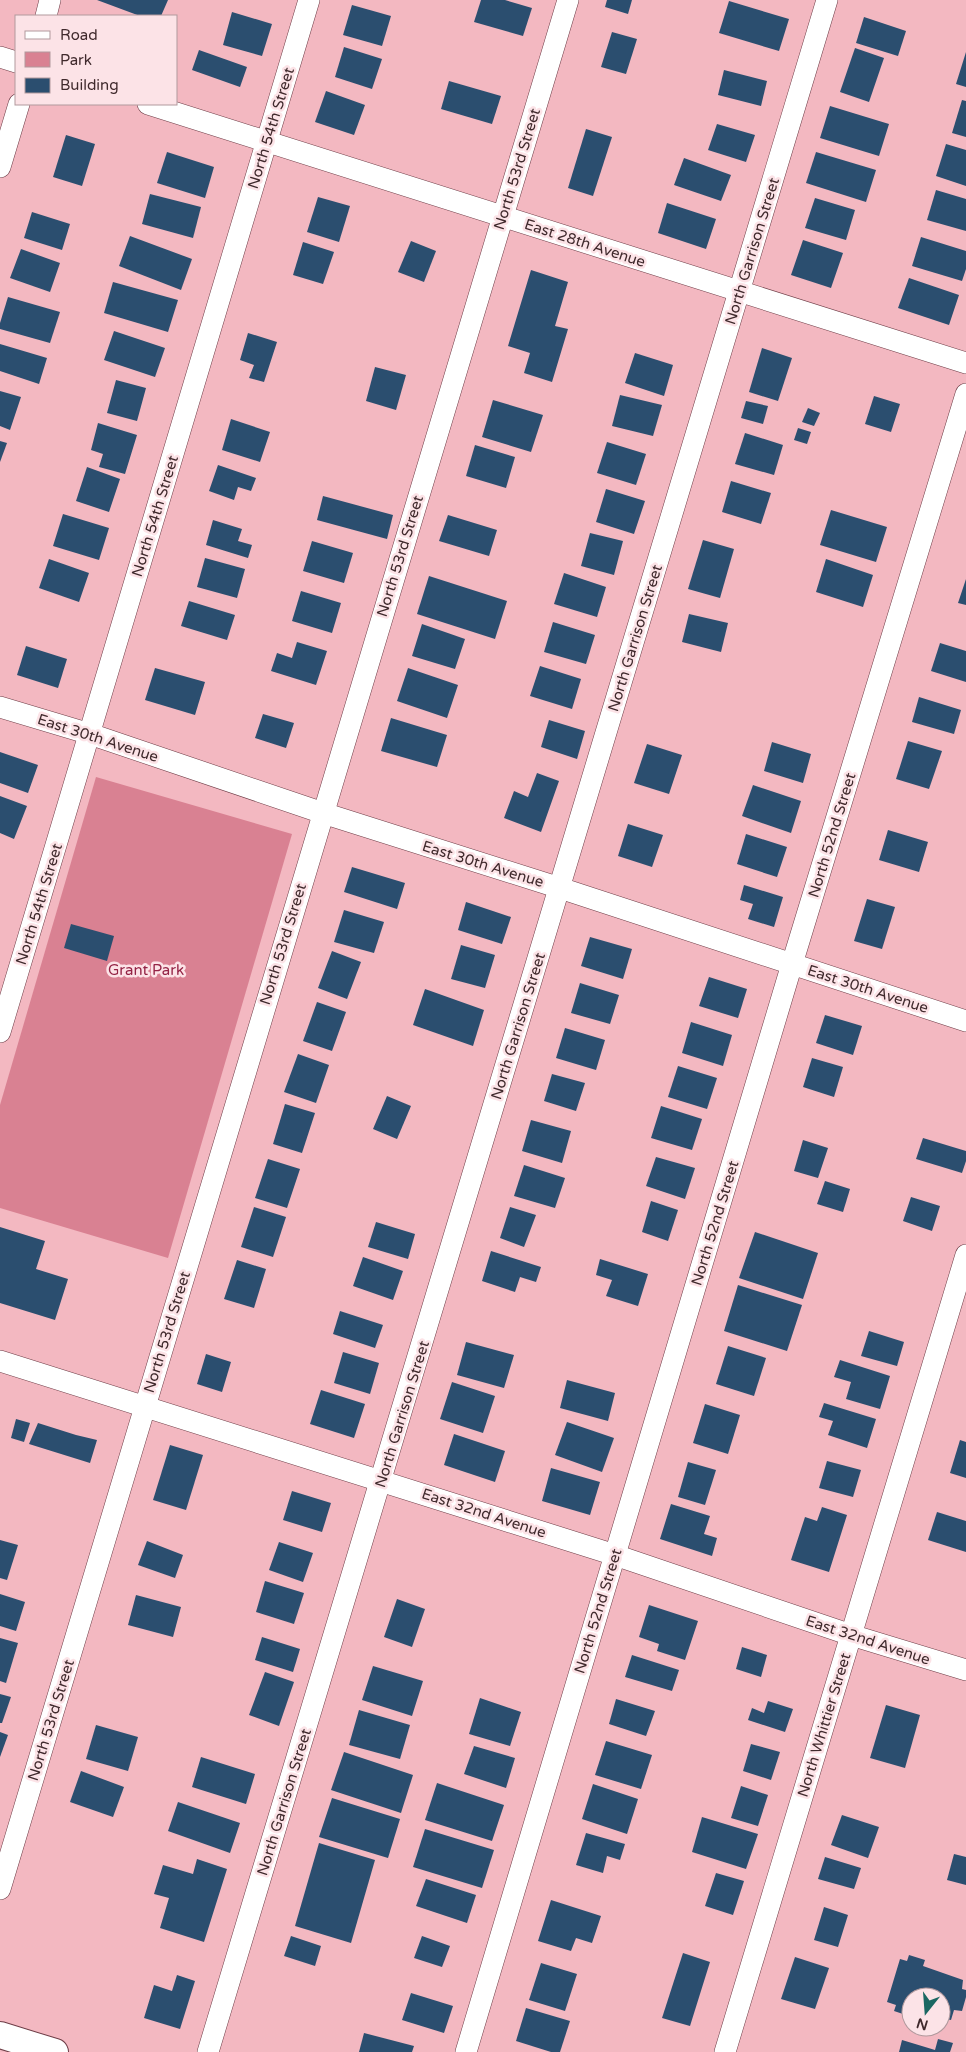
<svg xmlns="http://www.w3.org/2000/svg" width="966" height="2052" font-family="'Varela Round',sans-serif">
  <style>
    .green { fill: #d98192 }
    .building { fill: #2b4e6f }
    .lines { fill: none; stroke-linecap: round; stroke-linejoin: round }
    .minor-casing { stroke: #6e3d47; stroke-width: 22 }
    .major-casing { stroke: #6e3d47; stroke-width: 28 }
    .minor { stroke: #fff; stroke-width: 21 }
    .major { stroke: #fff; stroke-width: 26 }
    .labels { text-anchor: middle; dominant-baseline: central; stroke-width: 5; stroke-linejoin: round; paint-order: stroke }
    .street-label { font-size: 15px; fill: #402a2d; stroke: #fce3e7 }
    .park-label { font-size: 15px; fill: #942345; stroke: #fce3e7 }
  </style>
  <rect width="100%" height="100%" fill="#f3b8c1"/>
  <!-- green -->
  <polygon class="green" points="96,777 292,834 168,1258 0,1208 0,1105"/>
  <!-- building -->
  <g class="building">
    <polygon points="97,0 168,0 161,16 140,16"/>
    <polygon points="481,0 505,0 532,8 523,36 474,22"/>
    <polygon points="607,0 632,0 628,14 605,7"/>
    <polygon points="729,1 789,19 779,51 719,33"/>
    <polygon points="352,5 391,16 382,46 343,35"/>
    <polygon points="232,12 272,24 262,56 223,45"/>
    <polygon points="864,17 906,31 898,56 856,43"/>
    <polygon points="612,32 637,39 626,74 601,67"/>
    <polygon points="344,47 382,59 372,89 335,77"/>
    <polygon points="855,48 884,58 869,102 840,92"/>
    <polygon points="199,50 247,67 240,87 192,70"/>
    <polygon points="966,52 966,87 956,84"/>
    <polygon points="724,70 767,81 761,106 718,95"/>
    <polygon points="449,81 501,96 492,124 441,109"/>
    <polygon points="326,91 365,105 354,135 315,122"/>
    <polygon points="962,100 966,101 966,137 952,133"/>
    <polygon points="830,106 889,124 879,156 820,138"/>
    <polygon points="717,124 755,135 746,162 708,150"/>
    <polygon points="586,129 612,137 593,196 568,188"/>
    <polygon points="66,135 95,144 82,186 53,177"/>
    <polygon points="946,144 966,150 966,186 936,176"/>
    <polygon points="167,152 214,167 205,198 157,183"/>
    <polygon points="816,152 876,170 866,202 806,183"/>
    <polygon points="684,158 731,175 721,201 674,185"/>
    <polygon points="936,190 966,199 966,231 927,220"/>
    <polygon points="150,194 201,207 193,238 142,224"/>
    <polygon points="318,197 350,206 339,242 307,232"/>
    <polygon points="815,198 855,210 846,240 805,228"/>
    <polygon points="667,203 716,219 706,249 658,233"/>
    <polygon points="32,212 70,224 62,250 24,238"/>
    <polygon points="130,236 192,259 181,290 119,266"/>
    <polygon points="921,237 966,251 966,269 962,281 912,266"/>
    <polygon points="803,240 843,253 831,288 791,275"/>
    <polygon points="411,241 436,251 424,282 398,272"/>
    <polygon points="303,242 334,252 323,284 293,275"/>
    <polygon points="21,249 60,263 50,292 10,278"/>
    <polygon points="531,270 568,282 555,326 568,329 552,382 524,373 530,353 508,346"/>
    <polygon points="909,278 959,295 949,325 898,308"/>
    <polygon points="113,282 178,300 168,332 104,313"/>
    <polygon points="8,297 60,312 50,343 0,329 0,323"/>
    <polygon points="114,331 165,348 155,377 104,360"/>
    <polygon points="248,333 277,342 264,382 249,378 254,365 240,360"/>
    <polygon points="0,344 47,358 39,384 0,371"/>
    <polygon points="762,348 792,358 778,401 749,392"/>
    <polygon points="635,353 673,365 664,396 625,383"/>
    <polygon points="375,367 406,375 396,410 366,401"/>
    <polygon points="116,380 146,388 137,421 107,413"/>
    <polygon points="0,391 21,397 10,430 0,426"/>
    <polygon points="620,395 662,405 653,436 612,426"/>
    <polygon points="874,396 900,404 891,432 865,424"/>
    <polygon points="493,400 543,415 531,452 482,437"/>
    <polygon points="746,401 768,406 763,424 741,418"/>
    <polygon points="808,408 820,413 814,426 802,422"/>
    <polygon points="231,419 270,432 260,462 222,450"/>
    <polygon points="98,423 137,435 125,474 99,467 103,454 91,450"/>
    <polygon points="798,428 811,432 807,444 794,440"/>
    <polygon points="745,433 783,445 774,475 735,464"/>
    <polygon points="0,441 7,443 0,462"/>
    <polygon points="607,442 646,454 636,485 597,473"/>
    <polygon points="475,445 515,457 506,488 466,476"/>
    <polygon points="218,465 256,478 251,491 238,487 234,500 209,491"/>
    <polygon points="87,467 120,479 109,512 76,501"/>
    <polygon points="731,481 771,493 761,524 722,512"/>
    <polygon points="606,489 645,501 634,534 596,522"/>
    <polygon points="323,496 393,515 387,539 317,520"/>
    <polygon points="831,510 887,527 876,562 820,545"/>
    <polygon points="63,514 109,528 99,560 53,546"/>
    <polygon points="448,515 497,530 489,556 439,541"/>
    <polygon points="213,520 242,529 238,541 252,545 248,558 206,545"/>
    <polygon points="590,533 623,541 614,575 581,566"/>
    <polygon points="703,540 734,549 720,598 688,589"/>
    <polygon points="312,541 353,553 344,583 303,571"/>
    <polygon points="205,558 245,569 237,598 197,587"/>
    <polygon points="49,559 89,573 79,602 39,588"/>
    <polygon points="826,559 873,575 863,607 816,592"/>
    <polygon points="564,573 606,587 597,617 554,604"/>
    <polygon points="429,576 507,601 495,639 417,614"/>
    <polygon points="966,579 966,605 958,603"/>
    <polygon points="301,591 341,603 332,633 292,621"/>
    <polygon points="189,601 235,615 227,640 181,626"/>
    <polygon points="689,614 728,623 721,652 682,642"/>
    <polygon points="553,622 595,635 586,664 544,652"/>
    <polygon points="422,624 465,639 455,669 412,656"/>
    <polygon points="297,642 327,651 316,685 271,671 277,653 292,658"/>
    <polygon points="940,643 966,651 966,682 931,671"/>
    <polygon points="26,646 67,659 58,688 17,675"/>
    <polygon points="540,666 581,679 572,709 530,696"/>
    <polygon points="155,668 205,682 195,715 145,700"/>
    <polygon points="408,668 458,685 447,718 397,701"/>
    <polygon points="919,697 961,710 954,734 912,722"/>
    <polygon points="263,714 294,723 286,748 255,738"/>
    <polygon points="391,718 447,735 437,767 381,751"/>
    <polygon points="549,720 585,731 577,759 541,747"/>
    <polygon points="908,741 942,751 929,789 896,779"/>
    <polygon points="772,742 811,754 803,783 764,771"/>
    <polygon points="647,744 682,755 669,794 634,783"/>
    <polygon points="0,752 38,765 28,793 0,783"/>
    <polygon points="537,773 559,781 541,832 504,818 514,791 528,797"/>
    <polygon points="753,785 801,801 791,833 742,816"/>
    <polygon points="0,796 27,806 14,839 0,833"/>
    <polygon points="628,824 663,835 652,867 618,856"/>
    <polygon points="888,830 928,842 919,872 879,860"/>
    <polygon points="746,834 787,847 777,877 737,864"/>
    <polygon points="352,867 405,883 397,909 344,892"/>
    <polygon points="744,885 783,897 774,927 748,919 753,904 740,900"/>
    <polygon points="867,899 895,907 882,949 854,941"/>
    <polygon points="466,902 511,917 502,944 458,930"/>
    <polygon points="344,910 384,922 374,953 334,942"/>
    <polygon points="71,924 114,936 107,961 64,948"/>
    <polygon points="590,937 632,949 623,979 581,966"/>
    <polygon points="461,945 495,955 485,988 451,979"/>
    <polygon points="332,951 361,962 347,999 318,988"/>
    <polygon points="709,977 747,989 738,1018 699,1006"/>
    <polygon points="580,983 619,995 610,1024 571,1013"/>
    <polygon points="425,989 484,1010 473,1046 413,1025"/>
    <polygon points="317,1002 346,1012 332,1051 303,1041"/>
    <polygon points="825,1015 862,1026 853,1055 816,1043"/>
    <polygon points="691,1022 732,1035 723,1066 682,1053"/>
    <polygon points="565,1028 605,1040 596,1070 556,1058"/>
    <polygon points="298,1054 329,1065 316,1103 284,1092"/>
    <polygon points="812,1058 843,1067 834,1097 803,1087"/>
    <polygon points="678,1066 717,1078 707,1109 668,1097"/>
    <polygon points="552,1074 585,1083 576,1111 544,1101"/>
    <polygon points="387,1096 411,1106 397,1139 373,1129"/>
    <polygon points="285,1104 315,1113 302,1153 273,1144"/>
    <polygon points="661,1106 702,1119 692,1150 651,1138"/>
    <polygon points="531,1120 571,1131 562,1163 522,1151"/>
    <polygon points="923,1138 966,1151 966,1161 962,1173 916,1159"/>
    <polygon points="803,1140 828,1148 818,1178 794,1171"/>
    <polygon points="656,1157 695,1168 685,1199 646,1186"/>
    <polygon points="268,1159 300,1169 287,1208 255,1198"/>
    <polygon points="524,1165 565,1178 555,1208 514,1196"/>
    <polygon points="825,1181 850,1189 843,1212 817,1204"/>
    <polygon points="911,1197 940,1206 932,1231 903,1221"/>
    <polygon points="651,1201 678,1210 668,1241 642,1232"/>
    <polygon points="254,1207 286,1217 273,1257 241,1247"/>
    <polygon points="510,1207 536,1215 524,1247 500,1238"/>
    <polygon points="376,1222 415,1234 408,1259 368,1247"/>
    <polygon points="0,1227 45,1241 36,1269 68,1279 55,1320 0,1303"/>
    <polygon points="755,1232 818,1253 803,1299 739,1278"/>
    <polygon points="491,1251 541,1267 536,1282 520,1277 515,1292 482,1281"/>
    <polygon points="363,1257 403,1271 393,1300 353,1286"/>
    <polygon points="600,1259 648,1274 638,1306 606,1296 612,1280 596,1275"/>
    <polygon points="237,1260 266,1269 254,1308 224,1299"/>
    <polygon points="738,1285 802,1305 787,1351 724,1331"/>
    <polygon points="340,1311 383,1325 375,1348 333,1334"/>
    <polygon points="869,1331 904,1342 897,1366 861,1356"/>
    <polygon points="466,1342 514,1355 504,1388 457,1375"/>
    <polygon points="728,1346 766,1358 754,1396 716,1384"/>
    <polygon points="343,1352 379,1363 370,1394 334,1383"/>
    <polygon points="206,1354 231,1362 222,1392 197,1384"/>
    <polygon points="840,1360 890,1376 880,1409 846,1399 851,1382 834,1377"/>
    <polygon points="567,1380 615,1393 608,1421 560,1408"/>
    <polygon points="452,1382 495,1396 483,1433 440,1419"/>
    <polygon points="321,1390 365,1404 354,1438 310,1424"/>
    <polygon points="824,1403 876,1419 867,1448 828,1435 833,1421 819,1417"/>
    <polygon points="705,1404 740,1415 728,1454 693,1443"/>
    <polygon points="16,1419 30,1423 24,1442 11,1438"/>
    <polygon points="567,1422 614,1438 602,1472 555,1455"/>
    <polygon points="38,1423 76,1435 97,1440 90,1463 29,1444"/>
    <polygon points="454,1434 505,1451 495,1482 444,1465"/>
    <polygon points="960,1440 966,1442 966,1478 950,1473"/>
    <polygon points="170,1445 203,1455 186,1510 153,1500"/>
    <polygon points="827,1461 861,1470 853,1497 819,1488"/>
    <polygon points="688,1462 716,1470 705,1505 678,1497"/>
    <polygon points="551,1468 600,1482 590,1515 542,1501"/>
    <polygon points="292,1491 331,1503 322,1532 283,1520"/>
    <polygon points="671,1504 710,1516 704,1534 717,1538 712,1556 660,1539"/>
    <polygon points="822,1507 847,1515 829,1572 791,1560 805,1517 817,1521"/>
    <polygon points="937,1512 966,1521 966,1552 928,1540"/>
    <polygon points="0,1540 18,1545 7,1580 0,1578"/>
    <polygon points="147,1541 183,1555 175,1578 138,1565"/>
    <polygon points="279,1542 313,1553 303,1582 269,1570"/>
    <polygon points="265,1581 304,1593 294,1624 256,1612"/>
    <polygon points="0,1594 25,1602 16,1631 0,1626"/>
    <polygon points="136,1595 181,1607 173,1637 128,1625"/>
    <polygon points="397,1599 425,1609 412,1647 384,1637"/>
    <polygon points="649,1605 698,1621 685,1660 657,1651 659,1644 639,1637"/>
    <polygon points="262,1637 300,1649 293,1672 255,1660"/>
    <polygon points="0,1638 18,1643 6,1683 0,1681"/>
    <polygon points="742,1647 767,1655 761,1677 736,1669"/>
    <polygon points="632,1655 679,1670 672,1691 625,1677"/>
    <polygon points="373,1666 423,1681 412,1716 362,1700"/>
    <polygon points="265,1672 294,1682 279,1726 249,1715"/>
    <polygon points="0,1694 11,1697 2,1723 0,1723"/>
    <polygon points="480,1698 521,1712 510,1746 469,1734"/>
    <polygon points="616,1699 655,1711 646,1736 609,1724"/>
    <polygon points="768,1701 793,1709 785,1732 748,1720 752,1708 764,1713"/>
    <polygon points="886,1705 920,1715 905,1768 870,1758"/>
    <polygon points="359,1710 410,1725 400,1759 349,1745"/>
    <polygon points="96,1725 138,1737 128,1771 86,1759"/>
    <polygon points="0,1732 8,1735 0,1757"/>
    <polygon points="606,1741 652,1755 641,1789 595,1775"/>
    <polygon points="751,1744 780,1752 771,1780 743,1771"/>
    <polygon points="474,1746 515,1758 506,1788 464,1774"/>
    <polygon points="344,1752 413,1775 401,1813 331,1790"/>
    <polygon points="201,1757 255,1774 246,1804 192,1787"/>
    <polygon points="81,1771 124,1787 113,1817 70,1802"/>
    <polygon points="437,1783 504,1805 492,1841 425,1820"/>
    <polygon points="593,1784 638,1799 627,1834 582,1819"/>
    <polygon points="741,1786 768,1795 758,1826 731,1818"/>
    <polygon points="332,1798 400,1819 388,1858 319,1837"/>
    <polygon points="178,1802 240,1823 230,1853 168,1831"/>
    <polygon points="842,1815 879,1827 868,1858 831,1845"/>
    <polygon points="702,1817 758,1834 746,1869 692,1852"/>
    <polygon points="425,1829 494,1850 482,1888 413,1867"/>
    <polygon points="586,1833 625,1844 620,1860 607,1856 603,1873 576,1865"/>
    <polygon points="319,1843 375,1860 351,1943 295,1926"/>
    <polygon points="954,1854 966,1857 966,1885 947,1880"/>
    <polygon points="825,1857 861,1868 854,1889 818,1879"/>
    <polygon points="197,1859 227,1869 204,1942 160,1928 169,1898 154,1894 163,1865 193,1874"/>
    <polygon points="716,1873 744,1881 733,1915 705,1906"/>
    <polygon points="426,1879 476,1895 467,1923 416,1906"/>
    <polygon points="551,1900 601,1916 592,1943 576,1938 571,1951 538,1941"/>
    <polygon points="824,1907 848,1915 838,1947 814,1940"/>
    <polygon points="291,1936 321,1946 315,1966 284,1956"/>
    <polygon points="422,1936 450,1946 442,1967 414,1958"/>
    <polygon points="683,1953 710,1962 690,2026 662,2018"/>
    <polygon points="909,1955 925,1960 923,1966 963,1980 962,1989 966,1990 966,1997 962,2011 954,2010 951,2020 941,2018 941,1997 911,1997 911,2010 908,2009 906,2015 894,2011 896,2005 887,2002 900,1959 907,1961"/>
    <polygon points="795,1957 829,1968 815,2009 781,1999"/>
    <polygon points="541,1963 577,1974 565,2011 529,2000"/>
    <polygon points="177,1975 195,1981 180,2029 144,2018 154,1985 172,1991"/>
    <polygon points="411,1993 453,2006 444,2033 402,2020"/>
    <polygon points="526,2008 570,2021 560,2052 551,2052 516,2041"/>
    <polygon points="364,2033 414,2046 412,2052 359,2052"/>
    <polygon points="938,2039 953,2043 950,2052 899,2052 902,2040 935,2050"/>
  </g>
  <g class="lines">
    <defs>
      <g id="minor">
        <polyline points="46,16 50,0"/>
        <polyline points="0,57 16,62"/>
        <polyline points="148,104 966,363"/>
        <polyline points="0,167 19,104"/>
        <polyline points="0,707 90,734 323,813 560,888 966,1021"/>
        <polyline points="0,1032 309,0"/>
        <polyline points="0,1361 615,1555 851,1635 966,1670"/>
        <polyline points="0,1889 568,0"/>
        <polyline points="208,2052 827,0"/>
        <polyline points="466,2052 792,964 966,394"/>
        <polyline points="725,2052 966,1255"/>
      </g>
      <polyline id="major" points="0,2035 55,2052"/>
    </defs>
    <!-- minor casing -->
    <use href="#minor" class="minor-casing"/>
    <!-- major casing -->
    <use href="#major" class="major-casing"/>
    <!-- minor -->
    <use href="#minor" class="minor"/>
    <!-- major -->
    <use href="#major" class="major"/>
  </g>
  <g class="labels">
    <!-- street labels -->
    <g class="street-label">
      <text transform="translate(271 128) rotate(-73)">North 54th Street</text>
      <text transform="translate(517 169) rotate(-73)">North 53rd Street</text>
      <text transform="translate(585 243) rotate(18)">East 28th Avenue</text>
      <text transform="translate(752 251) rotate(-73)">North Garrison Street</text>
      <text transform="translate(155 516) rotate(-73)">North 54th Street</text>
      <text transform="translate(400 556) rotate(-73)">North 53rd Street</text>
      <text transform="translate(635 638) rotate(-73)">North Garrison Street</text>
      <text transform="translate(98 738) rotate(18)">East 30th Avenue</text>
      <text transform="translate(832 835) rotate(-73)">North 52nd Street</text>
      <text transform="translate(483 864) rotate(17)">East 30th Avenue</text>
      <text transform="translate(39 904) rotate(-73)">North 54th Street</text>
      <text transform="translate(283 944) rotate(-73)">North 53rd Street</text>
      <text transform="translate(868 989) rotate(18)">East 30th Avenue</text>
      <text transform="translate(518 1026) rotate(-73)">North Garrison Street</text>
      <text transform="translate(715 1223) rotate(-73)">North 52nd Street</text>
      <text transform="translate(167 1332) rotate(-73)">North 53rd Street</text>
      <text transform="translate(402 1414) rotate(-73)">North Garrison Street</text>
      <text transform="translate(484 1513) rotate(18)">East 32nd Avenue</text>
      <text transform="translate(598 1611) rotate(-73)">North 52nd Street</text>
      <text transform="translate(868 1640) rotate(18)">East 32nd Avenue</text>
      <text transform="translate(51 1720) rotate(-73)">North 53rd Street</text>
      <text transform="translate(824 1725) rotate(-73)">North Whittier Street</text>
      <text transform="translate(284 1802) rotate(-73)">North Garrison Street</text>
    </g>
    <!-- park labels -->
    <g class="park-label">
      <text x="146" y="970">Grant Park</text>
    </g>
  </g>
  <!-- legend -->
  <rect x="15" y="15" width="162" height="90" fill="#fce3e7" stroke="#b1999d"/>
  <rect x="25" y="31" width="25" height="8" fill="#ffffff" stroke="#b1999d"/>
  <text x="60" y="40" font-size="15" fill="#402a2d">Road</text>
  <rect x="25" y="52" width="25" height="15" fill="#d98192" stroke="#b1999d"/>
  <text x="60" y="65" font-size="15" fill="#402a2d">Park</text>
  <rect x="25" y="78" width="25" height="15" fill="#2b4e6f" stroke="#b1999d"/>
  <text x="60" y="90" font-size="15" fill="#402a2d">Building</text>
  <!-- north arrow -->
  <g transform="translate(926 2012) rotate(197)"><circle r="24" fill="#fce3e7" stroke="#b1999d"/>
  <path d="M0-4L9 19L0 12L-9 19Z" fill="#1b6762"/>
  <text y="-8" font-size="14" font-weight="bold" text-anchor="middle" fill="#402a2d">N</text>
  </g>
</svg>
